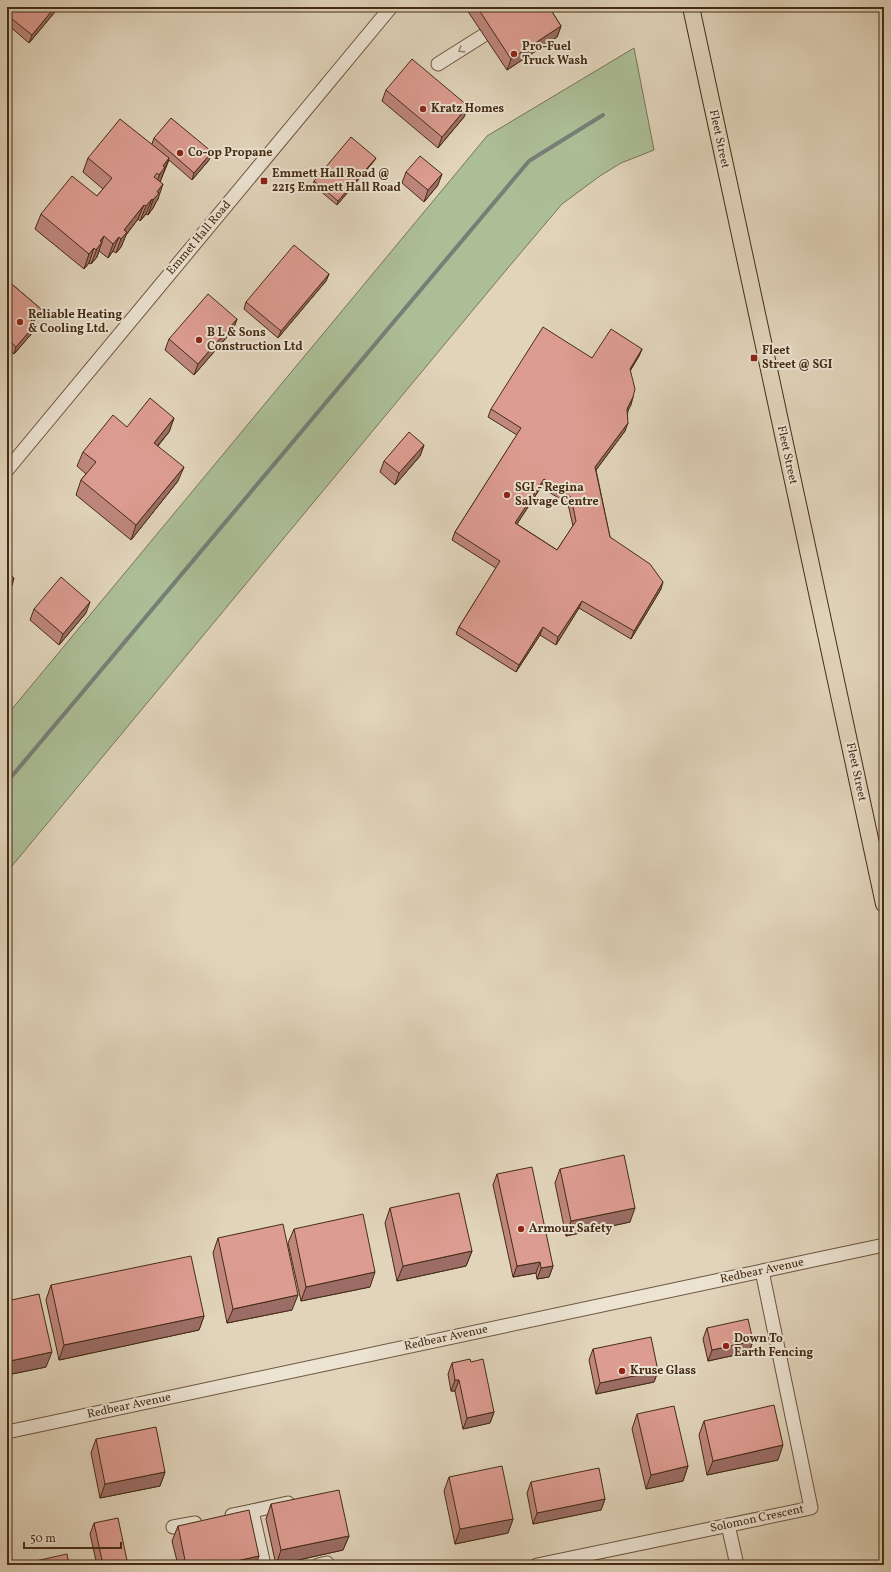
<svg xmlns="http://www.w3.org/2000/svg" width="891" height="1572" font-family="Vollkorn,serif">
  <style>
    .green { fill: #acbe96; stroke: #787555 }
    .lines { fill: none; stroke-linecap: round; stroke-linejoin: round }
    .stream { stroke: #767f77; stroke-width: 4 }
    .minor-casing { stroke: #6c563e; stroke-width: 15 }
    .major-casing { stroke: #452c14; stroke-width: 18 }
    .minor { stroke: #ece3d3; stroke-width: 13 }
    .major { stroke: #e1d4bb; stroke-width: 16 }
    .wall { fill: #be867d; stroke: #452c14; fill-rule: evenodd }
    .shaded-wall { fill: #9b6d66; stroke: #452c14 }
    .building { fill: #dd9c91; stroke: #452c14; fill-rule: evenodd }
    .oneway { stroke: #988874 }
    .poi-dot { fill: #8f2418; stroke: #ece3d3; stroke-width: 1.5 }
    .labels { text-anchor: middle; dominant-baseline: central; stroke-width: 4; stroke-linejoin: round; paint-order: stroke }
    .poi-label { font-size: 12px; font-weight: bold; fill: #452c14; stroke: #ece3d3; text-anchor: start }
    .street-label { font-size: 12px; fill: #452c14; stroke: #ece3d3 }
  </style>
  <rect width="100%" height="100%" fill="#e1d4bb"/>
  <filter id="stains"><feTurbulence type="fractalNoise" baseFrequency=".005" numOctaves="4"/><feColorMatrix values="0 0 0 0 .2 0 0 0 0 .09 0 0 0 0 .02 0 0 0 .5 -.17"/></filter>
  <radialGradient id="worn" r=".72"><stop offset=".6" stop-color="#630" stop-opacity="0"/><stop offset="1" stop-color="#630" stop-opacity=".3"/></radialGradient>
  <!-- green -->
  <polygon class="green" points="634,48 654,150 621,163 600,176 562,204 502,275 7,872 7,715 487,136"/>
  <g class="lines">
    <!-- stream -->
    <polyline class="stream" points="7,782 529,161 603,115"/>
    <defs>
      <g id="minor">
        <polyline points="438,64 484,35"/>
        <polyline points="7,470 391,7"/>
        <polyline points="7,1432 884,1245"/>
        <polyline points="252,1511 288,1503"/>
        <polyline points="232,1515 252,1511 264,1565"/>
        <polyline points="728,1525 737,1565"/>
        <polyline points="173,1527 195,1523"/>
        <polyline points="318,1565 327,1563 327,1565"/>
        <polyline points="537,1565 811,1508 762,1271"/>
      </g>
      <polyline id="major" points="691,7 884,904"/>
    </defs>
    <!-- minor casing -->
    <use href="#minor" class="minor-casing"/>
    <!-- major casing -->
    <use href="#major" class="major-casing"/>
    <!-- minor -->
    <use href="#minor" class="minor"/>
    <!-- major -->
    <use href="#major" class="major"/>
  </g>
  <!-- wall -->
  <g class="wall">
    <polygon points="7,7 59,7 29,43 7,24"/>
    <polygon points="465,7 549,7 561,26 557,37 507,70"/>
    <polygon points="386,90 468,106 464,117 438,148 382,101"/>
    <polygon points="154,138 209,160 192,180 169,160 160,182 158,199 156,202 153,208 148,215 146,214 140,221 138,219 126,235 121,247 116,253 113,251 108,258 99,251 97,257 91,264 89,263 84,269 35,229 41,214 97,196 103,189 83,172 88,158 152,144"/>
    <polygon points="374,161 337,205 313,185 314,181"/>
    <polygon points="406,172 438,185 424,202 402,183"/>
    <polygon points="329,274 326,281 278,338 244,309 246,302"/>
    <polygon points="7,280 41,309 38,316 33,322 33,332 14,354 9,350"/>
    <polygon points="237,319 233,330 194,375 165,350 169,339"/>
    <path d="M642,349L639,356L630,371L633,397L628,411L625,431L596,470L610,537L661,589L631,639L579,608L556,645L540,635L516,672L456,634L459,627L496,568L452,540L455,532L517,435L488,417L491,409L592,358ZM541,487L568,504L573,526L557,550L517,524Z"/>
    <polygon points="174,418 169,432 158,446 178,481 131,540 76,495 81,480 86,474 77,466 83,452 127,427"/>
    <polygon points="424,445 420,456 395,485 380,472 384,461"/>
    <polygon points="34,609 86,613 59,645 30,620"/>
    <polygon points="560,1169 630,1222 566,1236 555,1183"/>
    <polygon points="497,1174 553,1266 549,1277 537,1279 536,1273 513,1277 493,1185"/>
    <polygon points="390,1208 472,1251 466,1266 397,1281 385,1223"/>
    <polygon points="294,1229 370,1287 301,1301 288,1243"/>
    <polygon points="218,1238 292,1310 227,1323 213,1253"/>
    <polygon points="51,1285 204,1316 199,1330 59,1360 46,1300"/>
    <polygon points="7,1301 46,1367 7,1375"/>
    <polygon points="707,1328 753,1341 749,1352 708,1361 703,1339"/>
    <polygon points="593,1349 658,1371 654,1382 596,1394 589,1360"/>
    <polygon points="471,1362 494,1412 490,1423 463,1429 455,1391 451,1391 448,1374 452,1363"/>
    <polygon points="637,1414 688,1466 683,1481 646,1489 632,1429"/>
    <polygon points="704,1421 778,1460 707,1475 699,1435"/>
    <polygon points="96,1439 165,1472 160,1486 100,1498 91,1453"/>
    <polygon points="449,1477 513,1519 508,1533 455,1544 444,1491"/>
    <polygon points="531,1482 605,1499 601,1510 533,1524 527,1493"/>
    <polygon points="271,1504 349,1536 343,1550 276,1565 266,1519"/>
    <polygon points="94,1523 128,1565 97,1565 90,1534"/>
    <polygon points="178,1526 256,1565 178,1565 172,1541"/>
  </g>
  <!-- shaded-wall -->
  <g class="shaded-wall">
    <polygon points="55,7 59,7 29,43 32,35"/>
    <polygon points="561,26 557,37 507,70 511,59"/>
    <polygon points="468,106 464,117 438,148 442,137"/>
    <polygon points="212,152 209,160 192,180 194,173"/>
    <polygon points="169,158 160,182 154,189 163,166"/>
    <polygon points="376,158 374,161 337,205 338,201"/>
    <polygon points="442,174 438,185 424,202 428,190"/>
    <polygon points="163,184 158,199 156,202 153,208 148,215 153,200 157,192"/>
    <polygon points="152,199 146,214 140,221 146,206"/>
    <polygon points="144,205 138,219 126,235 121,247 116,253 124,230"/>
    <polygon points="104,236 101,244 102,242 97,257 91,264 100,241"/>
    <polygon points="119,237 113,251 108,258 113,244"/>
    <polygon points="94,248 89,263 84,269 89,254"/>
    <polygon points="329,274 326,281 278,338 281,331"/>
    <polygon points="41,309 38,316 28,328 31,321"/>
    <polygon points="237,319 233,330 194,375 198,364"/>
    <polygon points="35,325 33,332 14,354 16,347"/>
    <polygon points="12,343 9,350 7,353 7,349"/>
    <polygon points="642,349 639,356 627,376 630,369"/>
    <polygon points="633,397 631,405 625,416 627,409"/>
    <polygon points="174,418 169,432 148,457 154,443"/>
    <polygon points="628,423 625,431 593,474 595,467"/>
    <polygon points="424,445 420,456 395,485 399,473"/>
    <polygon points="184,467 178,481 131,540 136,525"/>
    <polygon points="544,479 541,487 513,530 515,523"/>
    <polygon points="14,578 12,586 7,591 7,587"/>
    <polygon points="663,582 661,589 631,639 634,631"/>
    <polygon points="582,601 579,608 556,645 558,637"/>
    <polygon points="90,602 86,613 59,645 63,634"/>
    <polygon points="543,627 540,635 516,672 519,665"/>
    <polygon points="635,1208 630,1222 566,1236 571,1221"/>
    <polygon points="472,1251 466,1266 397,1281 403,1266"/>
    <polygon points="540,1262 536,1273 513,1277 517,1266"/>
    <polygon points="553,1266 549,1277 537,1279 541,1268"/>
    <polygon points="375,1272 370,1287 301,1301 306,1287"/>
    <polygon points="298,1295 292,1310 227,1323 233,1309"/>
    <polygon points="204,1316 199,1330 59,1360 64,1345"/>
    <polygon points="753,1341 749,1352 708,1361 712,1350"/>
    <polygon points="52,1352 46,1367 7,1375 7,1370 10,1361"/>
    <polygon points="658,1371 654,1382 596,1394 600,1383"/>
    <polygon points="455,1380 459,1380 455,1391 451,1391"/>
    <polygon points="494,1412 490,1423 463,1429 467,1418"/>
    <polygon points="783,1445 778,1460 707,1475 713,1461"/>
    <polygon points="688,1466 683,1481 646,1489 651,1475"/>
    <polygon points="165,1472 160,1486 100,1498 105,1484"/>
    <polygon points="605,1499 601,1510 533,1524 537,1513"/>
    <polygon points="513,1519 508,1533 455,1544 460,1529"/>
    <polygon points="349,1536 343,1550 276,1565 281,1550"/>
    <polygon points="259,1556 256,1565 218,1565"/>
  </g>
  <!-- building -->
  <g class="building">
    <polygon points="7,7 55,7 32,35 7,15"/>
    <polygon points="477,7 549,7 561,26 511,59"/>
    <polygon points="412,59 468,106 442,137 386,90"/>
    <polygon points="171,118 212,152 194,173 154,138"/>
    <polygon points="120,119 169,158 163,166 165,167 159,175 157,173 154,177 163,184 157,192 159,193 153,200 152,199 146,206 144,205 124,230 127,232 121,239 119,237 113,244 104,236 100,241 102,242 96,250 94,248 89,254 41,214 72,176 97,196 112,178 88,158"/>
    <polygon points="351,137 376,158 338,201 314,181"/>
    <polygon points="420,156 442,174 428,190 406,172"/>
    <polygon points="294,245 329,274 281,331 246,302"/>
    <polygon points="7,280 41,309 31,321 35,325 16,347 12,343 7,349"/>
    <polygon points="208,294 237,319 198,364 169,339"/>
    <path d="M543,327L592,358L611,329L642,349L630,369L635,389L633,397L627,409L628,423L595,467L610,537L650,564L663,582L634,631L582,601L558,637L543,627L519,665L459,627L500,561L455,532L521,428L491,409ZM544,479L571,497L576,521L557,550L515,523Z"/>
    <polygon points="150,398 174,418 154,443 184,467 136,525 81,480 96,462 83,452 113,415 127,427"/>
    <polygon points="409,432 424,445 399,473 384,461"/>
    <polygon points="7,572 14,578 7,587"/>
    <polygon points="61,577 90,602 63,634 34,609"/>
    <polygon points="624,1155 635,1208 571,1221 560,1169"/>
    <polygon points="532,1167 553,1266 541,1268 540,1262 517,1266 497,1174"/>
    <polygon points="459,1193 472,1251 403,1266 390,1208"/>
    <polygon points="363,1214 375,1272 306,1287 294,1229"/>
    <polygon points="283,1224 298,1295 233,1309 218,1238"/>
    <polygon points="191,1256 204,1316 64,1345 51,1285"/>
    <polygon points="39,1294 52,1352 10,1361 7,1345 7,1301"/>
    <polygon points="748,1319 753,1341 712,1350 707,1328"/>
    <polygon points="651,1337 658,1371 600,1383 593,1349"/>
    <polygon points="470,1359 471,1362 483,1359 494,1412 467,1418 459,1380 455,1380 452,1363"/>
    <polygon points="774,1405 783,1445 713,1461 704,1421"/>
    <polygon points="674,1406 688,1466 651,1475 637,1414"/>
    <polygon points="156,1427 165,1472 105,1484 96,1439"/>
    <polygon points="502,1466 513,1519 460,1529 449,1477"/>
    <polygon points="599,1468 605,1499 537,1513 531,1482"/>
    <polygon points="339,1490 349,1536 281,1550 271,1504"/>
    <polygon points="249,1510 259,1556 218,1565 186,1565 178,1526"/>
    <polygon points="118,1518 128,1565 103,1565 94,1523"/>
    <polygon points="67,1554 69,1565 23,1565 22,1564"/>
  </g>
  <!-- one-way arrows -->
  <defs><path id="oneway-chevron" d="M-2-3.5L2.5 0L-2 3.5" fill="none" stroke-width="1.6" stroke-linecap="round" stroke-linejoin="round"/></defs>
  <use class="oneway" href="#oneway-chevron" transform="translate(461 50) rotate(148)"/>
  <!-- markers -->
  <g class="poi-dot">
    <circle cx="514" cy="54" r="4"/>
    <circle cx="423" cy="109" r="4"/>
    <circle cx="180" cy="153" r="4"/>
    <rect x="260" y="177" width="8" height="8" rx="2"/>
    <circle cx="20" cy="322" r="4"/>
    <circle cx="199" cy="340" r="4"/>
    <rect x="750" y="354" width="8" height="8" rx="2"/>
    <circle cx="507" cy="495" r="4"/>
    <circle cx="521" cy="1229" r="4"/>
    <circle cx="726" cy="1346" r="4"/>
    <circle cx="622" cy="1371" r="4"/>
  </g>
  <g class="labels">
    <!-- poi labels -->
    <g class="poi-label">
      <text x="522" y="47">Pro-Fuel<tspan x="522" dy="14">Truck Wash</tspan></text>
      <text x="431" y="109">Kratz Homes</text>
      <text x="188" y="153">Co-op Propane</text>
      <text x="272" y="174">Emmett Hall Road @<tspan x="272" dy="14">2215 Emmett Hall Road</tspan></text>
      <text x="28" y="315">Reliable Heating<tspan x="28" dy="14">&amp; Cooling Ltd.</tspan></text>
      <text x="207" y="333">B L &amp; Sons<tspan x="207" dy="14">Construction Ltd</tspan></text>
      <text x="762" y="351">Fleet<tspan x="762" dy="14">Street @ SGI</tspan></text>
      <text x="515" y="488">SGI - Regina<tspan x="515" dy="14">Salvage Centre</tspan></text>
      <text x="529" y="1229">Armour Safety</text>
      <text x="734" y="1339">Down To<tspan x="734" dy="14">Earth Fencing</tspan></text>
      <text x="630" y="1371">Kruse Glass</text>
    </g>
    <!-- street labels -->
    <g class="street-label">
      <text transform="translate(719 139) rotate(78)">Fleet Street</text>
      <text transform="translate(199 238) rotate(-50)">Emmet Hall Road</text>
      <text transform="translate(787 455) rotate(78)">Fleet Street</text>
      <text transform="translate(856 772) rotate(78)">Fleet Street</text>
      <text transform="translate(762 1271) rotate(-12)">Redbear Avenue</text>
      <text transform="translate(446 1338) rotate(-12)">Redbear Avenue</text>
      <text transform="translate(129 1406) rotate(-12)">Redbear Avenue</text>
      <text transform="translate(757 1519) rotate(-12)">Solomon Crescent</text>
    </g>
  </g>
  <!-- margin -->
  <rect width="891" height="1572" fill="none" stroke="#e1d4bb" stroke-width="24"/>
  <rect x="8" y="8" width="875" height="1556" fill="none" stroke="#452c14" stroke-width="2"/>
  <rect x="12" y="12" width="867" height="1548" fill="none" stroke="#452c14"/>
  <!-- scale -->
  <path d="M24 1542v6h97v-6" fill="none" stroke="#452c14" stroke-width="2"/>
  <text x="30" y="1542" font-size="12" fill="#452c14" stroke="#ece3d3" stroke-width="3" paint-order="stroke">50 m</text>
  <rect width="100%" height="100%" filter="url(#stains)"/>
  <rect width="100%" height="100%" fill="url(#worn)"/>
</svg>
